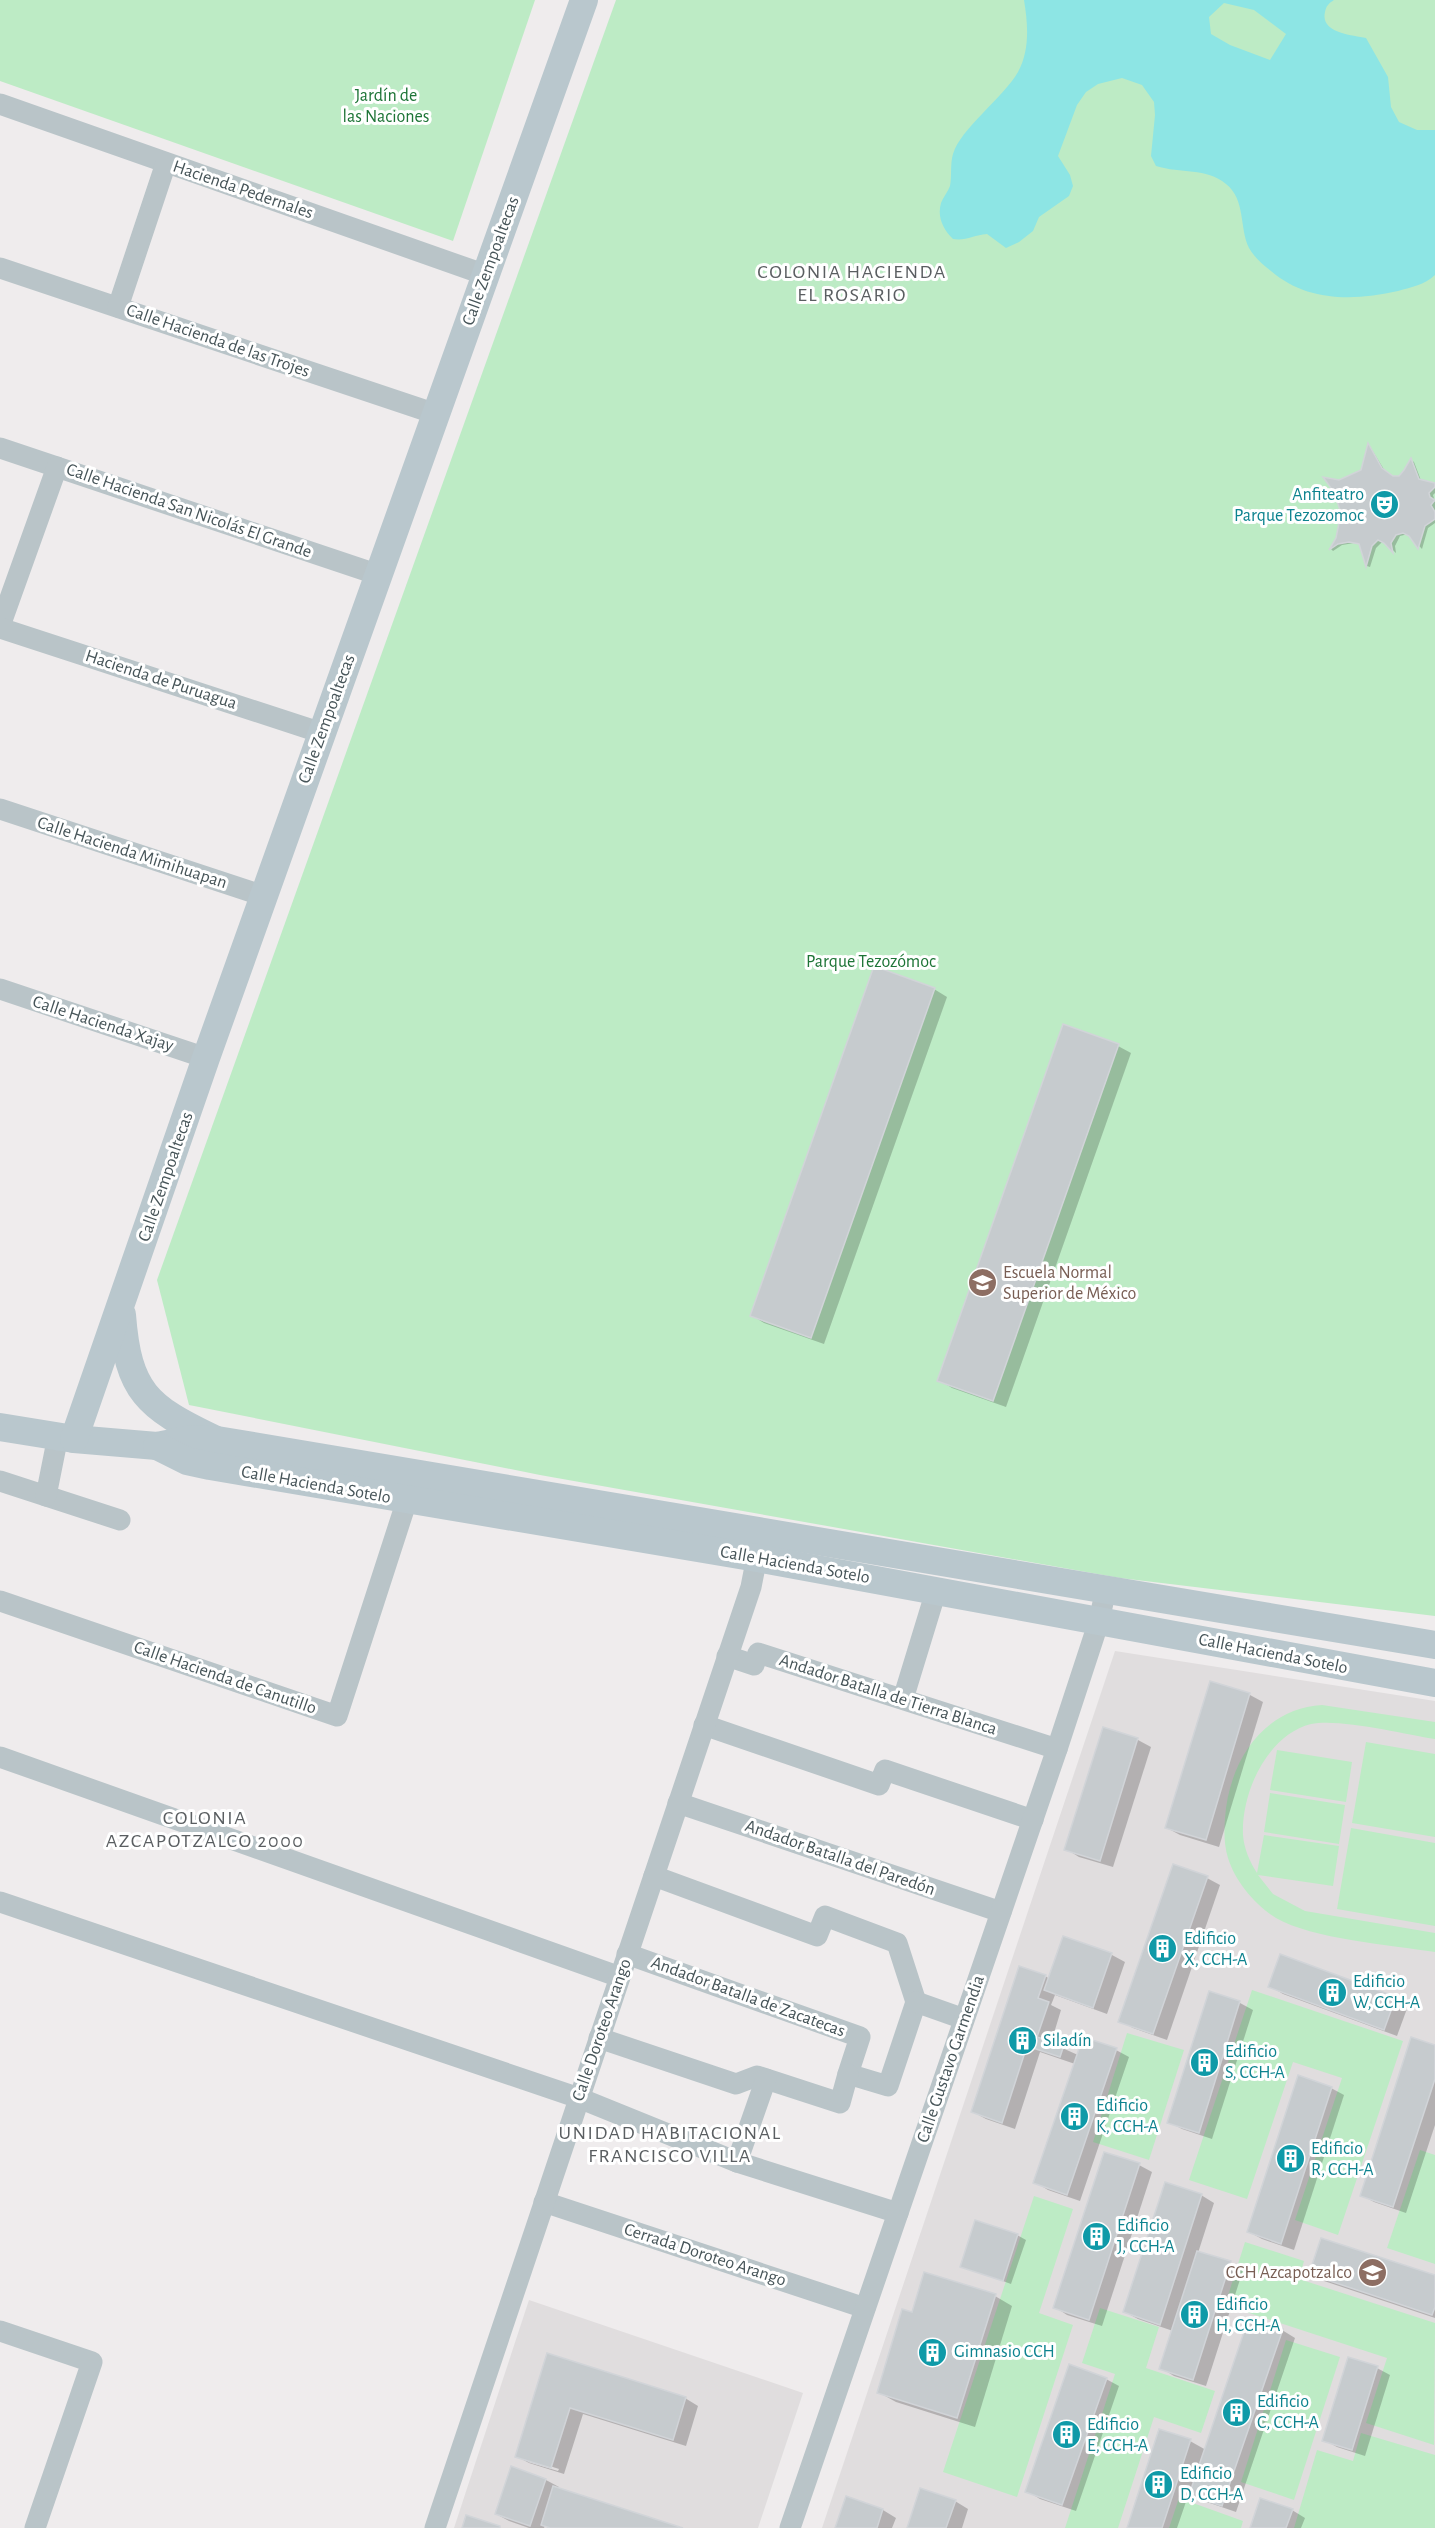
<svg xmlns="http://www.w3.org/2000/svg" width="1435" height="2528" font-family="'Alegreya Sans',sans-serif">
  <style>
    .education { fill: #e0ddde }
    .green { fill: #bdebc5 }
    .water { fill: #8de5e4; fill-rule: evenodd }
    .shadow { fill: #0003; fill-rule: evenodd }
    .building { fill: #c6cbce; stroke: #d1d4d8; stroke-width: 1.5 }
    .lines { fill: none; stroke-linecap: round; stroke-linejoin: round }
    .street { stroke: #b9c4c8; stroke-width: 21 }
    .secondary { stroke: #b9c7cd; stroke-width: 28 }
    .labels { text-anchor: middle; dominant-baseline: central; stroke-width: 6; stroke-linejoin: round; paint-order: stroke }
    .park-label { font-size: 18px; fill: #1d7436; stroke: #fff }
    .street-label { font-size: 18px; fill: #465458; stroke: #fff }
    .culture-label { font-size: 18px; fill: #0d838f; stroke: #fff; text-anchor: start }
    .education-label { font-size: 18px; fill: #785e54; stroke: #fff; text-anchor: start }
    .neighbourhood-label { font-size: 20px; letter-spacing: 1.5px; fill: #5a5e61; stroke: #fff }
  </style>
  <rect width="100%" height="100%" fill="#efeced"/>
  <!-- education -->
  <g class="education">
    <polygon points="1115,1651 1435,1701 1435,2528 822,2528"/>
    <polygon points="529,2300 803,2393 758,2528 454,2528"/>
  </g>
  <!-- green -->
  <g class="green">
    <polygon points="0,0 535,0 453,241 0,81"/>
    <polygon points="616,0 1435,0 1435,1616 1120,1578 540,1475 189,1405 157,1280"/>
    <path d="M1322,1705L1435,1722V1739C1404,1734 1339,1718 1311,1724C1267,1735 1241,1793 1243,1835C1244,1849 1250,1862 1257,1873L1264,1835L1339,1846L1333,1886L1258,1875L1273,1894L1305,1911L1435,1933V1952C1391,1945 1312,1939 1276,1918C1255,1905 1235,1881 1228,1858C1224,1845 1224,1831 1225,1818C1229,1762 1262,1709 1322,1705Z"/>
    <polygon points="1366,1742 1435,1754 1435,1837 1352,1823"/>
    <polygon points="1277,1750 1352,1762 1346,1802 1270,1790"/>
    <polygon points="1270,1793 1345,1805 1339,1844 1264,1832"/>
    <polygon points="1351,1828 1435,1843 1435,1926 1337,1909"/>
    <polygon points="1252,1990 1403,2041 1338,2235 1295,2220 1342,2078 1293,2062 1247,2199 1189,2180"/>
    <polygon points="1127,2033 1184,2050 1149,2160 1093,2142"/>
    <polygon points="1420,2150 1435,2155 1435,2264 1387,2248"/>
    <polygon points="1034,2196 1073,2209 1039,2313 1073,2325 1017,2497 943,2472"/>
    <polygon points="1245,2242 1304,2261 1299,2279 1435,2323 1434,2445 1366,2423 1387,2358 1225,2305"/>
    <polygon points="1100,2308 1159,2327 1146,2368 1215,2391 1201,2433 1154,2417 1118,2528 1065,2528 1115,2374 1082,2363"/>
    <polygon points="1286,2340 1340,2357 1294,2500 1241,2482"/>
    <polygon points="1361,2433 1435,2455 1435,2528 1294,2528 1317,2450 1353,2461"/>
    <polygon points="1179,2498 1243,2521 1241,2528 1169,2528"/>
  </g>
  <!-- water -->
  <path class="water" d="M1024,0H1334C1329,3 1326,6 1325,12C1320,33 1352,35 1366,38L1388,77L1391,107L1399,122L1417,130H1435V275C1424,285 1412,287 1398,291C1354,301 1307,302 1271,271C1263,265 1254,257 1249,248C1239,227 1246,200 1226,184C1206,167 1181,174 1156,166L1151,156L1155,115L1154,102L1142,85L1122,78L1098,84L1086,92L1077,105L1058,156L1070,175L1073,186L1069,196L1039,217L1033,231L1019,242L1006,248L987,234C974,235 966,241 953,239C943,229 937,217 941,203C943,197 948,192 950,186C952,176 950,164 953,154C960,129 1003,98 1018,72C1030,50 1028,24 1024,0ZM1224,3L1254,10L1286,34L1270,60L1230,45L1211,34L1209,17Z"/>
  <!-- shadow -->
  <g class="shadow">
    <polygon points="1369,445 1385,471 1393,478 1399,477 1411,460 1414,462 1422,483 1435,485 1435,493 1433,495 1435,502 1435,523 1428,528 1422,549 1408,534 1400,536 1395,546 1396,553 1383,541 1376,548 1370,567 1367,566 1360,544 1354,543 1342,545 1333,551 1331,549 1337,538 1343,513 1339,482 1362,471"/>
    <polygon points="934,989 947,997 824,1344 764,1323 751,1315"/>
    <polygon points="1118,1046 1131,1053 1006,1407 952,1388 939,1380"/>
    <polygon points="1211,1683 1250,1695 1263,1702 1219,1847 1180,1835 1167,1828"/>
    <polygon points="1104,1729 1138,1740 1151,1747 1113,1867 1079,1857 1066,1849"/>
    <polygon points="1207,1878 1220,1885 1167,2040 1133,2028 1120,2021"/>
    <polygon points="1064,1938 1112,1955 1125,1962 1107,2014 1055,1995 1051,2005 1061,2010 1051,2043 1078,2055 1116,2050 1129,2057 1080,2201 1048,2190 1035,2182 1075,2064 1040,2052 1015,2129 986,2119 973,2112 1045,1976 1050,1979"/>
    <polygon points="1270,1986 1395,1998 1408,2006 1397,2036 1283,1994"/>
    <polygon points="1210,1993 1240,2003 1253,2010 1212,2139 1182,2129 1169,2122"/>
    <polygon points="1435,2047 1435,2125 1406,2213 1374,2202 1361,2195"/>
    <polygon points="1331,2088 1344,2095 1294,2250 1262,2239 1249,2232"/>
    <polygon points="1105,2153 1139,2165 1152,2172 1102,2326 1067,2315 1055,2307"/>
    <polygon points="1201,2195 1214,2203 1198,2253 1230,2263 1243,2270 1206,2386 1174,2376 1161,2368 1173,2331 1138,2319 1125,2312"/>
    <polygon points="1017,2235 1026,2240 1011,2284 962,2266"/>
    <polygon points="1311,2274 1435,2277 1435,2318 1324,2281"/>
    <polygon points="995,2296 1012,2306 975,2427 896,2402 878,2392 913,2314"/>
    <polygon points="1282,2330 1295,2338 1236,2512 1204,2501 1189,2493 1177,2528 1128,2528 1160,2431 1190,2441 1206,2450"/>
    <path d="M548,2355L685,2398L698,2406L686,2446L583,2414L564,2474L529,2463L516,2456ZM528,2459L559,2469L558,2471L528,2462Z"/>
    <polygon points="1377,2368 1390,2375 1365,2456 1337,2447 1324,2440"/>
    <polygon points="1106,2379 1119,2386 1076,2511 1040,2499 1027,2491"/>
    <polygon points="512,2468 546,2480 559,2487 558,2489 678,2528 549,2528 545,2526 544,2528 529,2528 509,2521 496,2514"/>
    <polygon points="847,2498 883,2510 896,2518 892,2528 837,2528"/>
    <polygon points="955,2501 968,2509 962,2528 908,2528"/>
    <polygon points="1292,2510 1305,2518 1301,2528 1251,2528"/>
  </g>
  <!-- building -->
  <g class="building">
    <polygon points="1368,443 1382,468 1393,476 1399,476 1404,470 1411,458 1419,479 1435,483 1435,487 1429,493 1430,497 1435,500 1431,505 1435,512 1435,519 1425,526 1418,549 1409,536 1403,533 1396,535 1391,543 1393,553 1384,543 1378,540 1372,546 1366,567 1359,544 1349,542 1338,544 1329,550 1336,538 1341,513 1334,492 1323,477 1339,480 1361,470"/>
    <polygon points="874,966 935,988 811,1338 750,1316"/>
    <polygon points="1063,1024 1119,1044 993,1401 937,1381"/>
    <polygon points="1210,1681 1250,1693 1206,1840 1165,1828"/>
    <polygon points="1103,1727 1138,1738 1100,1861 1064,1850"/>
    <polygon points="1173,1864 1208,1876 1153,2034 1118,2022"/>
    <polygon points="1063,1936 1112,1953 1093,2008 1044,1990"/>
    <polygon points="1280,1954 1396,1997 1384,2030 1268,1987"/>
    <polygon points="1019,1966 1046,1975 1038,1998 1049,2002 1037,2037 1064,2045 1060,2057 1027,2046 1002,2123 971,2112"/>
    <polygon points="1209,1991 1240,2001 1199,2133 1167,2123"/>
    <polygon points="1083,2037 1117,2048 1067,2195 1033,2183"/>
    <polygon points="1411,2037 1435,2045 1435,2079 1393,2207 1360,2196"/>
    <polygon points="1298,2075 1332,2087 1281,2244 1247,2232"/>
    <polygon points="1104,2152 1140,2163 1089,2320 1053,2308"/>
    <polygon points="1165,2182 1202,2194 1160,2325 1123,2312"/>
    <polygon points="975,2220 1018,2234 1003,2281 960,2267"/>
    <polygon points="1321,2238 1435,2275 1435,2307 1432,2315 1309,2274"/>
    <polygon points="1197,2251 1231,2261 1193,2380 1159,2369"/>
    <polygon points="924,2272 996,2294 957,2418 877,2393 902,2309 912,2312"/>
    <polygon points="1249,2317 1283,2329 1222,2506 1189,2495"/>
    <polygon points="547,2353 686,2397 673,2440 570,2408 551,2468 515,2457"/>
    <polygon points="1348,2357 1378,2366 1352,2450 1322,2441"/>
    <polygon points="1069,2364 1107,2378 1062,2505 1025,2492"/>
    <polygon points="1159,2429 1191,2439 1162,2528 1127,2528"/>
    <polygon points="511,2466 546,2479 530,2526 495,2514"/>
    <polygon points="553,2486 683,2528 550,2528 541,2525"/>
    <polygon points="920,2488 956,2500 946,2528 907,2528"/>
    <polygon points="846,2496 883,2509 877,2528 835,2528"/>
    <polygon points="1260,2498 1293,2509 1286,2528 1250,2528"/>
    <polygon points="466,2515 500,2526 500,2528 462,2528"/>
  </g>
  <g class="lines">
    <!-- street -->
    <g class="street">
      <polyline points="0,104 486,275"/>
      <polyline points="0,268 436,414"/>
      <polyline points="118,307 166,163"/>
      <polyline points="0,448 379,575"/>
      <polyline points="0,626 57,467"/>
      <polyline points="0,628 322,733"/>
      <polyline points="0,809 264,896"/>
      <polyline points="0,989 206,1058"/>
      <polyline points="0,1481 120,1520"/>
      <polyline points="46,1496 58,1436"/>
      <polyline points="0,1601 337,1716 407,1500"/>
      <polyline points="727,1656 754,1665 758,1653 1057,1749"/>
      <polyline points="903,1699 936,1591"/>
      <polyline points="704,1725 879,1785 885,1770 1033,1820"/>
      <polyline points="0,1757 620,1977"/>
      <polyline points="678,1803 1001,1912"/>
      <polyline points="654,1876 817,1936 825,1916 897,1943 916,2002"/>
      <polyline points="0,1902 579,2098 737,2162 898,2213"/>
      <polyline points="627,1954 860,2037 848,2074 888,2086 916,2002"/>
      <polyline points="916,2002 964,2019"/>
      <polyline points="599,2038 736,2084 757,2076 840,2103 848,2074"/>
      <polyline points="737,2162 766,2079"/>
      <polyline points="544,2202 865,2308"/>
      <polyline points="0,2331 92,2362 35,2528"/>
      <polyline points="435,2528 751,1587 759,1546"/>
      <polyline points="790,2528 1057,1749 1099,1621 1106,1589"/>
    </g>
    <!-- secondary -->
    <g class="secondary">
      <path d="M122,1315C128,1392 147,1407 214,1439"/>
      <polyline points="0,1427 74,1439 157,1446 192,1439 217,1440 1435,1645"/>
      <polyline points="74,1439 206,1058 584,0"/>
      <polyline points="157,1446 187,1461 210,1466 757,1558 1435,1683"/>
    </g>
  </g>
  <!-- icons -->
  <defs>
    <symbol id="theatre-disc" viewBox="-11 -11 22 22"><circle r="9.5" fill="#0f9aa8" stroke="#fff"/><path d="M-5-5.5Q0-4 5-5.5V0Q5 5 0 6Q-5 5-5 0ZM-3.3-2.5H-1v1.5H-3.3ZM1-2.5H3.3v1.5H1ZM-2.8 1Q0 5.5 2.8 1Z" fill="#fff"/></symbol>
    <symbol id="school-disc" viewBox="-11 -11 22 22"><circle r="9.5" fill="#8d6e63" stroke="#fff"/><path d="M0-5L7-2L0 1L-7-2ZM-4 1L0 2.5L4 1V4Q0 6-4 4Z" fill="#fff"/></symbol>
    <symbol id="building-disc" viewBox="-11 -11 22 22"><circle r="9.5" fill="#0f9aa8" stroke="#fff"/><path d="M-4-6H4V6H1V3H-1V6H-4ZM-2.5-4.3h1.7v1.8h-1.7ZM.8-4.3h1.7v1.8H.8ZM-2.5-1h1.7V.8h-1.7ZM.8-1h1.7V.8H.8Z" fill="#fff"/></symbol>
  </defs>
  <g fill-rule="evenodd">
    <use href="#theatre-disc" x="1368" y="488" width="33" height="33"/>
    <use href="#school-disc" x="966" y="1266" width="33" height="33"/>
    <use href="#building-disc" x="1146" y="1932" width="33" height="33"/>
    <use href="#building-disc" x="1316" y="1976" width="33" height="33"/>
    <use href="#building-disc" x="1006" y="2024" width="33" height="33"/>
    <use href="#building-disc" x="1188" y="2046" width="33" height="33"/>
    <use href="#building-disc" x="1058" y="2100" width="33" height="33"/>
    <use href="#building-disc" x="1274" y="2142" width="33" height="33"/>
    <use href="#building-disc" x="1080" y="2220" width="33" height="33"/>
    <use href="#school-disc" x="1356" y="2256" width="33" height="33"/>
    <use href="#building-disc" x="1178" y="2298" width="33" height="33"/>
    <use href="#building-disc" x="916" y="2336" width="33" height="33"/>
    <use href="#building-disc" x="1220" y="2396" width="33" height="33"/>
    <use href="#building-disc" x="1050" y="2418" width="33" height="33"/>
    <use href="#building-disc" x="1142" y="2468" width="33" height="33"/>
  </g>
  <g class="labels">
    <!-- park labels -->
    <g class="park-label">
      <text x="386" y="96">Jardín de<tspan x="386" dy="21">las Naciones</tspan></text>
      <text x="871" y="962">Parque Tezozómoc</text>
    </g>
    <!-- street labels -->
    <g class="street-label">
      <text transform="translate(243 190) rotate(19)">Hacienda Pedernales</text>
      <text transform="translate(491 261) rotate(-70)">Calle Zempoaltecas</text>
      <text transform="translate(218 341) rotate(19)">Calle Hacienda de las Trojes</text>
      <text transform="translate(189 511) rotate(19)">Calle Hacienda San Nicolás El Grande</text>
      <text transform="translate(161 680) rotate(18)">Hacienda de Puruagua</text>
      <text transform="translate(327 719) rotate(-70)">Calle Zempoaltecas</text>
      <text transform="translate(132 853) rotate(18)">Calle Hacienda Mimihuapan</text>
      <text transform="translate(103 1024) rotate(18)">Calle Hacienda Xajay</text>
      <text transform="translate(166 1177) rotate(-71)">Calle Zempoaltecas</text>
      <text transform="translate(316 1485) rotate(10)">Calle Hacienda Sotelo</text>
      <text transform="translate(795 1565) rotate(10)">Calle Hacienda Sotelo</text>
      <text transform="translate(1273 1654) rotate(11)">Calle Hacienda Sotelo</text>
      <text transform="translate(225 1678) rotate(19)">Calle Hacienda de Canutillo</text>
      <text transform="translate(888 1695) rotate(18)">Andador Batalla de Tierra Blanca</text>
      <text transform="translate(840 1858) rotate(19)">Andador Batalla del Paredón</text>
      <text transform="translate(748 1997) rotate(20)">Andador Batalla de Zacatecas</text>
      <text transform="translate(602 2030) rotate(-71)">Calle Doroteo Arango</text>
      <text transform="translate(951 2059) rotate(-71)">Calle Gustavo Garmendia</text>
      <text transform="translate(705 2255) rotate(18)">Cerrada Doroteo Arango</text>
    </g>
    <!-- culture labels -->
    <g class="culture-label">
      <text x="1364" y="495" text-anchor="end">Anfiteatro<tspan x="1364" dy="21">Parque Tezozomoc</tspan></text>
      <text x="1184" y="1939">Edificio<tspan x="1184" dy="21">X, CCH-A</tspan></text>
      <text x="1353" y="1982">Edificio<tspan x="1353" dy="21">W, CCH-A</tspan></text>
      <text x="1043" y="2041">Siladín</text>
      <text x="1225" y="2052">Edificio<tspan x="1225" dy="21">S, CCH-A</tspan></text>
      <text x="1096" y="2106">Edificio<tspan x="1096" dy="21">K, CCH-A</tspan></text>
      <text x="1311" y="2149">Edificio<tspan x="1311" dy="21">R, CCH-A</tspan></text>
      <text x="1117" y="2226">Edificio<tspan x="1117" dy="21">J, CCH-A</tspan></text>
      <text x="1216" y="2305">Edificio<tspan x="1216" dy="21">H, CCH-A</tspan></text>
      <text x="954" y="2352">Gimnasio CCH</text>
      <text x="1257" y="2402">Edificio<tspan x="1257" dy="21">C, CCH-A</tspan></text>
      <text x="1087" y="2425">Edificio<tspan x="1087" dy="21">E, CCH-A</tspan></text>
      <text x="1180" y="2474">Edificio<tspan x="1180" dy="21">D, CCH-A</tspan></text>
    </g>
    <!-- education labels -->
    <g class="education-label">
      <text x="1003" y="1273">Escuela Normal<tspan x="1003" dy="21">Superior de México</tspan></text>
      <text x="1352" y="2273" text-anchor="end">CCH Azcapotzalco</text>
    </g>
    <!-- neighbourhood labels -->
    <g class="neighbourhood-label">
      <text x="852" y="272">COLONIA HACIENDA<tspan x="852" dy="23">EL ROSARIO</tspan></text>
      <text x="205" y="1818">COLONIA<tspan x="205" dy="23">AZCAPOTZALCO 2000</tspan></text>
      <text x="670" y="2133">UNIDAD HABITACIONAL<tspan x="670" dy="23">FRANCISCO VILLA</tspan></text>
    </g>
  </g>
</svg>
